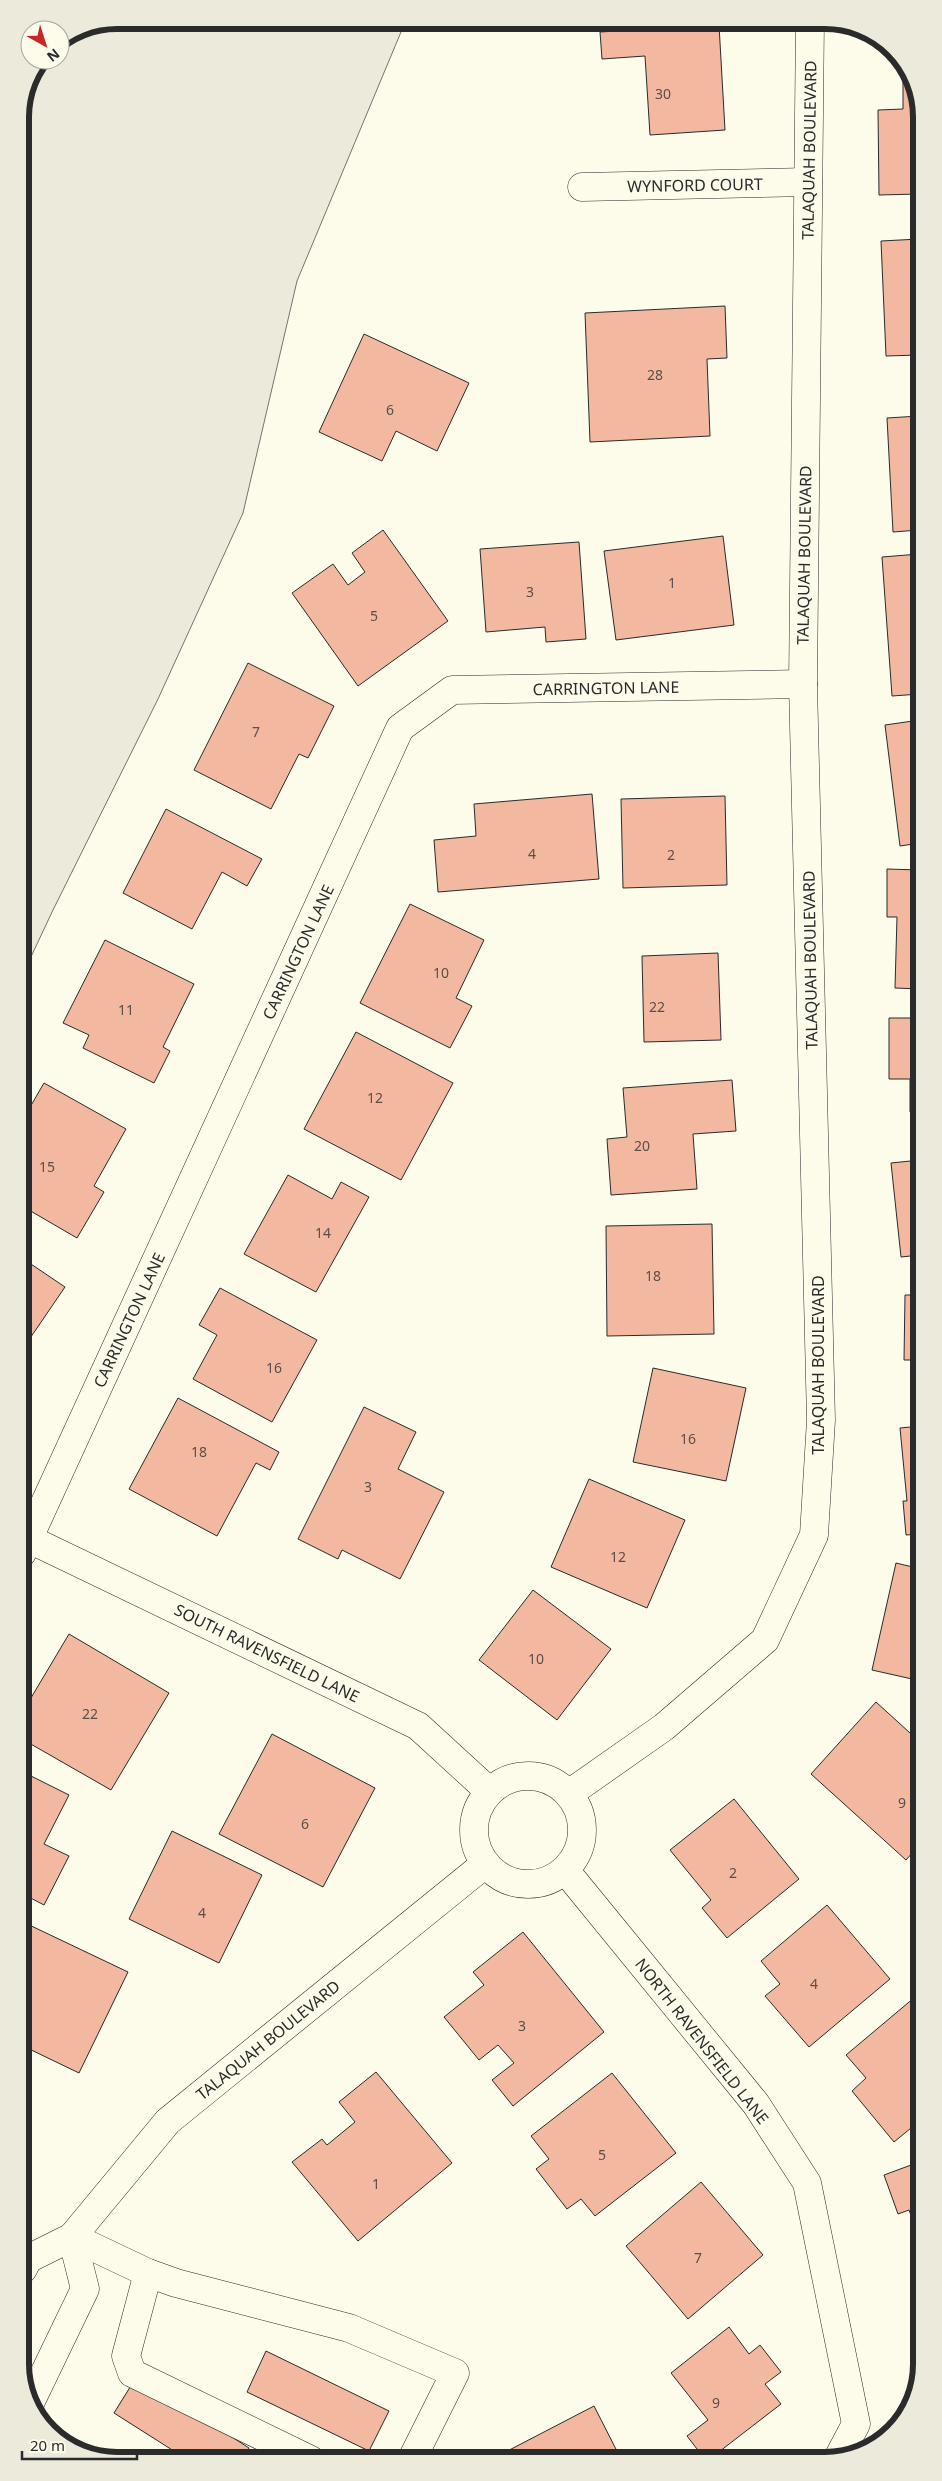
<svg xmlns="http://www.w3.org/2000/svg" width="942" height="2481" font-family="'Noto Sans',sans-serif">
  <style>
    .green { fill: #ecebdb; stroke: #74746e }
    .building { fill: #f2b8a0; stroke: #2b2b2b }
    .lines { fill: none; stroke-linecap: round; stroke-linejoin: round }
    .minor-casing { stroke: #2b2b2b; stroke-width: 29 }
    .minor { stroke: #fdfbea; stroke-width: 28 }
    .labels { text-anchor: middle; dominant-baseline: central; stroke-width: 4; stroke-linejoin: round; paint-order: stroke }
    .number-label { font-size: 14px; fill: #5d4e48 }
    .street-label { font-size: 16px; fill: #2b2b2b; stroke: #fdfbea }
    .rim { fill: none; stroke: #2b2b2b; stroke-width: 6 }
  </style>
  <rect width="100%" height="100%" fill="#fdfbea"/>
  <!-- green -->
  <polygon class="green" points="117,20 406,20 297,281 243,513 158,699 53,910 21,978 20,111 28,80 41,60 60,60 60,41 80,27"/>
  <!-- building -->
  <g class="building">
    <polygon points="719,25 725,130 650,135 645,56 602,59 600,32"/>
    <polygon points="903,76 908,76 919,92 919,194 879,195 878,110 903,109"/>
    <polygon points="919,239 919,355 886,356 881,241"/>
    <polygon points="725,306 727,358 707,359 710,436 590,442 585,313"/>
    <polygon points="364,334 469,383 437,451 396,431 382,461 319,432"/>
    <polygon points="919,416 919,530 893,532 887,418"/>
    <polygon points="383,530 448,621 358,686 292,593 333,564 348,585 365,572 352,553"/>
    <polygon points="723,536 734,625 616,640 604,551"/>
    <polygon points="579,542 586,639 546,642 545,627 486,632 480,549"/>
    <polygon points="919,554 920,694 892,696 882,557"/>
    <polygon points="248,663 334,706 308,758 299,754 271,809 194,770"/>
    <polygon points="920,720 920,843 900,846 885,725"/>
    <polygon points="592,794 599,879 438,892 434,840 476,836 474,804"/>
    <polygon points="725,796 727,885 623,888 621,799"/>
    <polygon points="166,809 262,859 247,886 222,872 192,929 123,893"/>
    <polygon points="887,869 920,870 920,989 895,988 897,917 887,917"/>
    <polygon points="410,904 484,940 456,998 472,1006 450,1048 360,1003"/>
    <polygon points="105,940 194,984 163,1047 170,1051 154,1083 83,1048 89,1035 63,1023"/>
    <polygon points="718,953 721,1040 644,1042 642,956"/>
    <polygon points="889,1018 920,1018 920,1112 910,1112 910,1079 889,1079"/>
    <polygon points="356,1032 453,1083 401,1180 304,1129"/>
    <polygon points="732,1080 736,1131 693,1134 697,1189 611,1195 607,1139 627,1137 623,1088"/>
    <polygon points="44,1083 126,1129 94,1186 104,1192 77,1238 22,1206 22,1121"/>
    <polygon points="920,1160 920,1255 901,1257 891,1163"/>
    <polygon points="288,1175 332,1199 341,1182 369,1197 316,1292 244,1254"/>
    <polygon points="712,1224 714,1334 607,1336 606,1226"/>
    <polygon points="22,1258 65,1287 22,1350"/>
    <polygon points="220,1288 317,1340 272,1422 193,1379 217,1335 199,1325"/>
    <polygon points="905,1295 920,1295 921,1386 919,1386 919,1360 904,1360"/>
    <polygon points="653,1368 746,1388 726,1481 633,1462"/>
    <polygon points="178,1398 279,1452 270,1470 256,1463 217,1536 129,1489"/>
    <polygon points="364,1407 416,1432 398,1469 444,1492 400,1579 342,1550 338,1559 298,1539"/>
    <polygon points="921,1426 921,1534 906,1535 903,1501 907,1501 900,1428"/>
    <polygon points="589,1479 685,1520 647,1608 551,1567"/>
    <polygon points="896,1563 921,1569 921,1681 872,1670"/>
    <polygon points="533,1590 611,1649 557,1720 479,1660"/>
    <polygon points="69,1634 169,1693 111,1790 22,1739 22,1713"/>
    <polygon points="876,1702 921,1743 921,1843 906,1860 811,1774"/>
    <polygon points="272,1734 375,1788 323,1887 219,1834"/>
    <polygon points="23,1772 69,1795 44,1844 69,1856 44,1905 23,1894"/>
    <polygon points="734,1799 799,1879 727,1938 702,1908 711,1900 670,1850"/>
    <polygon points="172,1831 262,1875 219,1963 129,1919"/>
    <polygon points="827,1905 890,1979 809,2047 765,1996 780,1984 761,1961"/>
    <polygon points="23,1922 128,1972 79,2073 23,2046"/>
    <polygon points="523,1932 604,2032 513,2106 492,2080 514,2063 498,2045 479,2060 444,2017 484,1985 473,1972"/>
    <polygon points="921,1992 922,2119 894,2142 852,2091 866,2078 846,2055"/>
    <polygon points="376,2072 452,2163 358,2241 292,2162 322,2139 327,2145 355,2122 339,2102"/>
    <polygon points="612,2073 676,2153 595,2216 581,2199 567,2209 536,2169 549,2159 531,2136"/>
    <polygon points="922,2161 922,2244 909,2210 898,2214 884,2175"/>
    <polygon points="701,2182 763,2255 688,2319 626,2246"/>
    <polygon points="729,2327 749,2354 760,2345 781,2372 765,2384 781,2404 711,2458 704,2458 687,2436 708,2420 671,2373"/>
    <polygon points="266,2351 389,2411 369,2451 247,2392"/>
    <polygon points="137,2376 249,2448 242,2460 188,2460 114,2413"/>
    <polygon points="594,2406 621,2459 492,2459"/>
    <polygon points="133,2450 154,2461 128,2461"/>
  </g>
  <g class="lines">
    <defs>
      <g id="minor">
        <polyline points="582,187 808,182"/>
        <polyline points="29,1539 418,1726 489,1791"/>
        <polyline points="22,1553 400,728 452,690 803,684"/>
        <circle cx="528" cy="1830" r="54"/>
        <polyline points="570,1793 664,1727 765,1640 814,1535 821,1420 803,684 810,20"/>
        <polyline points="565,1870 756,2104 807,2183 856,2424 838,2458"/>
        <polyline points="72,2237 148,2273 176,2283 349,2328 455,2373 412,2459"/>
        <polyline points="23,2269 28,2259 72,2237 168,2121 485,1864"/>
        <polyline points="148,2273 126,2356 132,2373 311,2460"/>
        <polyline points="31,2401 85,2289 72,2237"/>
      </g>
    </defs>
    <!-- minor casing -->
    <use href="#minor" class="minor-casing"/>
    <!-- minor -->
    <use href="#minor" class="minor"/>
  </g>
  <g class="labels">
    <!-- number labels -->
    <g class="number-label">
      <text x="663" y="93">30</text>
      <text x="655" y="374">28</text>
      <text x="390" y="409">6</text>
      <text x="672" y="582">1</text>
      <text x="530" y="591">3</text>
      <text x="374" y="615">5</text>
      <text x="256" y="731">7</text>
      <text x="532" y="853">4</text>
      <text x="671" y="854">2</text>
      <text x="441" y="972">10</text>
      <text x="657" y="1006">22</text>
      <text x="126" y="1009">11</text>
      <text x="375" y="1097">12</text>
      <text x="642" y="1145">20</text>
      <text x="47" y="1166">15</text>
      <text x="323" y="1232">14</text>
      <text x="653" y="1275">18</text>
      <text x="274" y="1367">16</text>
      <text x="688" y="1438">16</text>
      <text x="199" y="1451">18</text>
      <text x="368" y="1486">3</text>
      <text x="618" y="1556">12</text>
      <text x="536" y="1658">10</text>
      <text x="90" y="1713">22</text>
      <text x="902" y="1802">9</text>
      <text x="305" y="1823">6</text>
      <text x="733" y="1872">2</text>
      <text x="202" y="1912">4</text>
      <text x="814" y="1983">4</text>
      <text x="522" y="2025">3</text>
      <text x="602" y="2154">5</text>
      <text x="376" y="2183">1</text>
      <text x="698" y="2257">7</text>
      <text x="716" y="2402">9</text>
    </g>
    <!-- street labels -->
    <g class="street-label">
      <text transform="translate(809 150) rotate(-89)">TALAQUAH BOULEVARD</text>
      <text transform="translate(695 185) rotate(-1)">WYNFORD COURT</text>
      <text transform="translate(804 555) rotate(-89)">TALAQUAH BOULEVARD</text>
      <text transform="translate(606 688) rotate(-1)">CARRINGTON LANE</text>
      <text transform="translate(298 952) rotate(-65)">CARRINGTON LANE</text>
      <text transform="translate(810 960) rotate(-91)">TALAQUAH BOULEVARD</text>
      <text transform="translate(129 1320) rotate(-65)">CARRINGTON LANE</text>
      <text transform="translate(818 1365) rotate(-90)">TALAQUAH BOULEVARD</text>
      <text transform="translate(267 1653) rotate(26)">SOUTH RAVENSFIELD LANE</text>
      <text transform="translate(268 2040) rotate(-39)">TALAQUAH BOULEVARD</text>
      <text transform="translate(702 2041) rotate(52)">NORTH RAVENSFIELD LANE</text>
    </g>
  </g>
  <!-- crop -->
  <path d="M0 0H942V2481H0ZM117 29H825A88 88 0 0 1 913 117V2364A88 88 0 0 1 825 2452H117A88 88 0 0 1 29 2364V117A88 88 0 0 1 117 29Z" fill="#eceadb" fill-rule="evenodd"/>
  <path class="rim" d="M117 29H825A88 88 0 0 1 913 117V2364A88 88 0 0 1 825 2452H117A88 88 0 0 1 29 2364V117A88 88 0 0 1 117 29Z"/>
  <!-- north arrow -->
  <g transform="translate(45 45) rotate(141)"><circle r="24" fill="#fdfbea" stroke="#a9a89e"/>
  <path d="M0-4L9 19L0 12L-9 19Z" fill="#c62828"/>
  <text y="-8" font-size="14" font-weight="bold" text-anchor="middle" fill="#2b2b2b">N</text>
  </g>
  <!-- scale -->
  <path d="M22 2451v8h115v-8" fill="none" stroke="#2b2b2b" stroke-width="2.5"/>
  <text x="30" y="2451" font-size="15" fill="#2b2b2b" stroke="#fdfbea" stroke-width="4" paint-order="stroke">20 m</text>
</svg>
